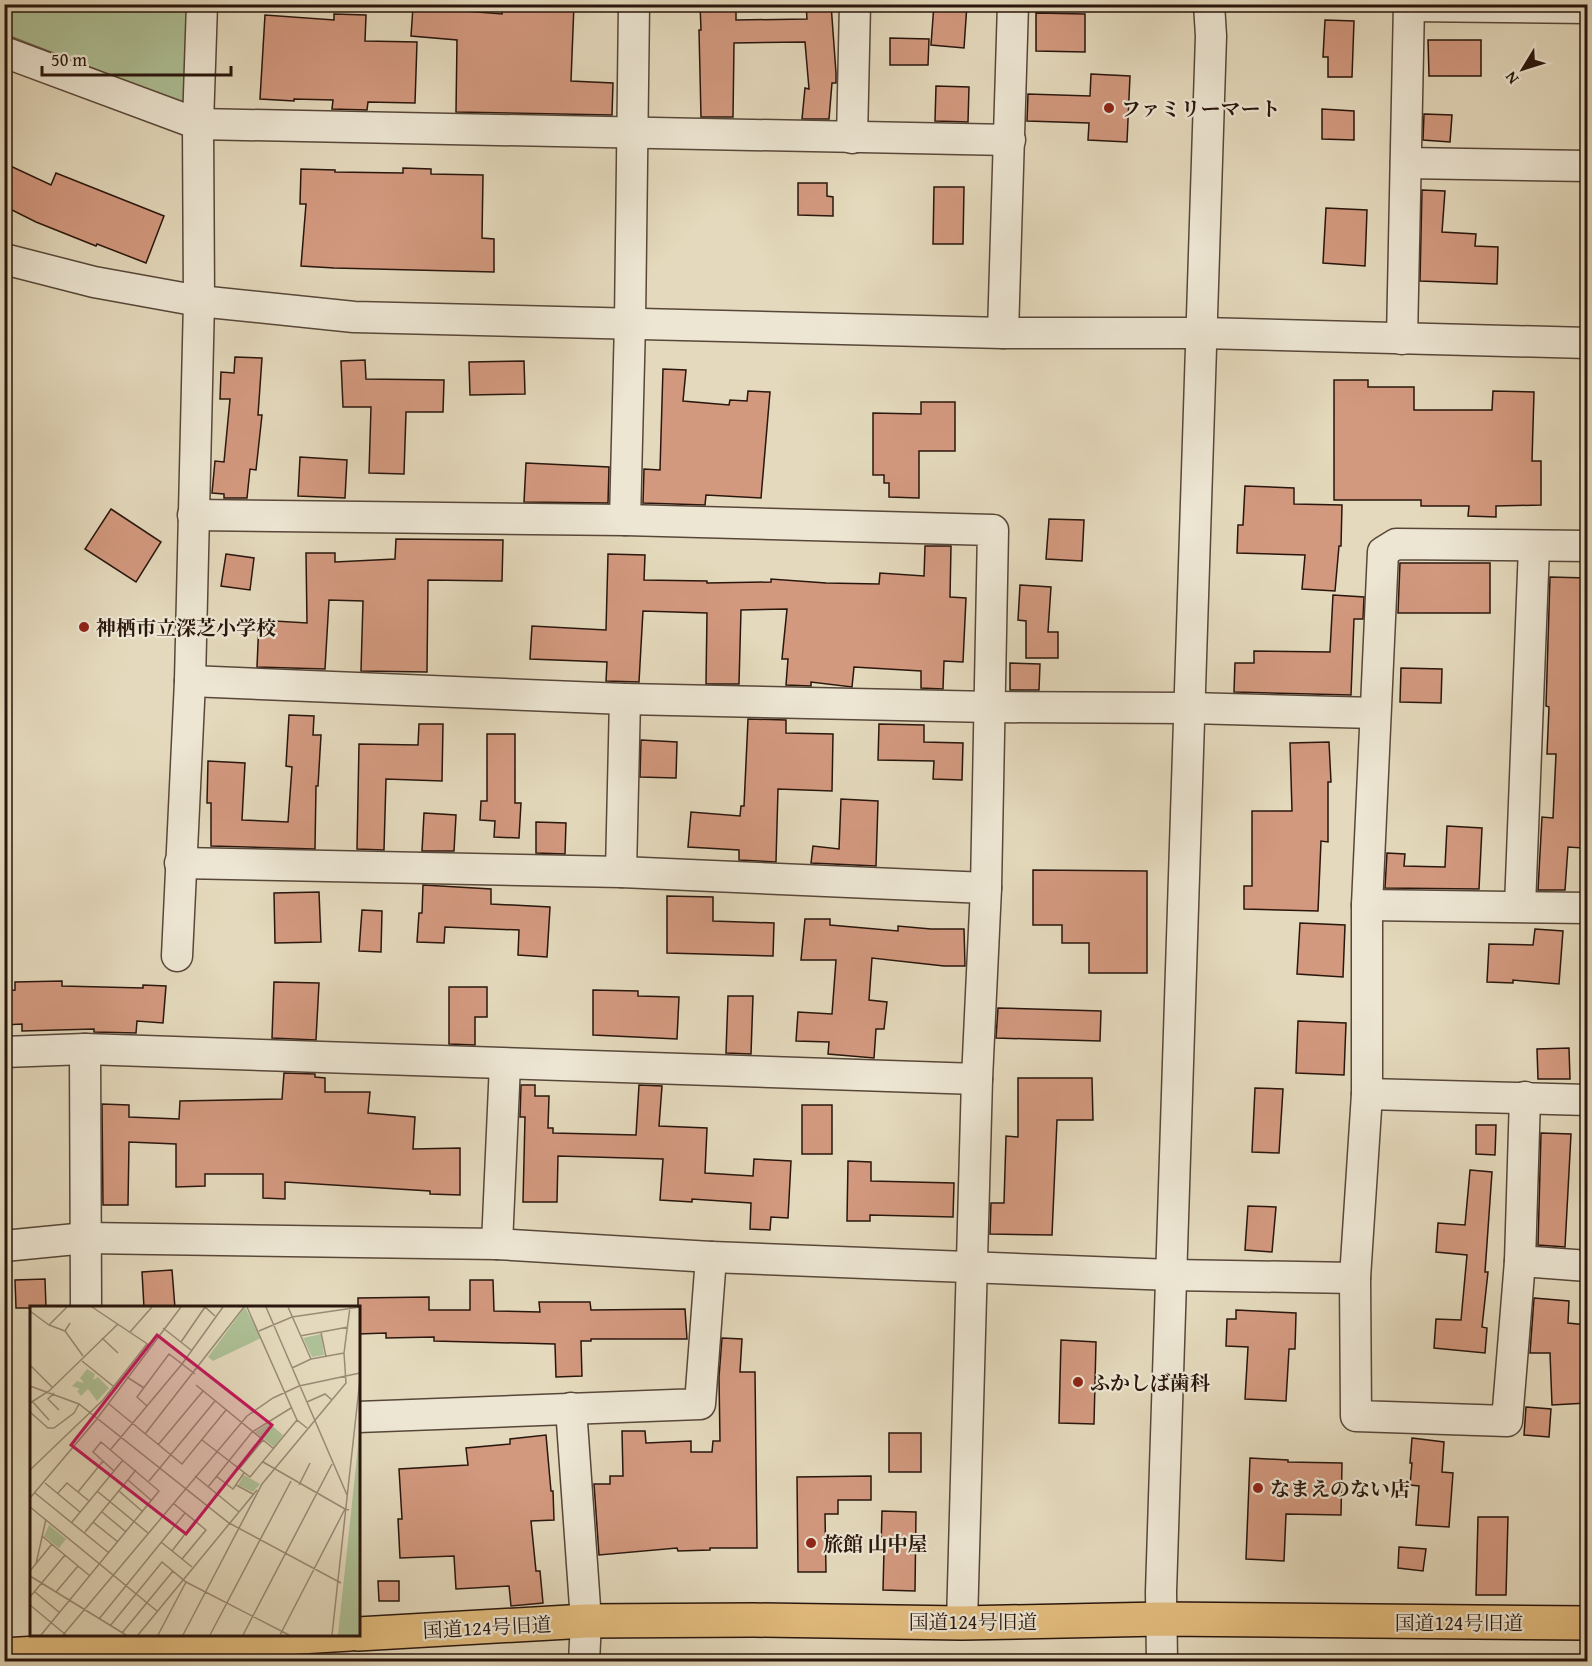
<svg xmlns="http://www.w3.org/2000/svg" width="1592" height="1666" font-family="'Gentium Book Plus','Noto Serif JP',serif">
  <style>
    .green { fill: #aec096; stroke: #6c6b52; stroke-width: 1.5 }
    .building { fill: #d3997f; stroke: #29160d; stroke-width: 1.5 }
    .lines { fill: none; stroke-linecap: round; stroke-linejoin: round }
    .minor-casing { stroke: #584739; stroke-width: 33 }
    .highway-casing { stroke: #29160d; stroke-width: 36 }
    .minor { stroke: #ede6d3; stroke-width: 30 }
    .highway { stroke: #e2bc7e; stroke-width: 33 }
    .poi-dot { fill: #8f2418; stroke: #ede6d3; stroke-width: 2 }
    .labels { text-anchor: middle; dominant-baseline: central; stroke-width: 4.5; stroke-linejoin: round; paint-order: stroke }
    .poi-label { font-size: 20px; font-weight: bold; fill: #29160d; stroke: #ede6d3; text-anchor: start }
    .street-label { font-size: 20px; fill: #29160d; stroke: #ede6d3 }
    .inset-road { fill: none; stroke: #998b76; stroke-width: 1.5 }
    .view { fill: #c2185b; fill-opacity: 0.15; stroke: #c2185b; stroke-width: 3 }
    .inset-edge { fill: none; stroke: #29160d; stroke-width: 3 }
  </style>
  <rect width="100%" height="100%" fill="#e4d9bc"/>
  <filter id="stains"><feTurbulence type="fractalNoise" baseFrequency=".00333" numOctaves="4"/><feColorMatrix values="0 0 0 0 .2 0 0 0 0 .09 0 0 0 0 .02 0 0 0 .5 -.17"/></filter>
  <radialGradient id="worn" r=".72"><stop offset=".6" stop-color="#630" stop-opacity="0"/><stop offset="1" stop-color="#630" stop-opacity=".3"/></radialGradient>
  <!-- green -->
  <polygon class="green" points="7,5 192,5 191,93 182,103 7,35"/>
  <!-- building -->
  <g class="building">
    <polygon points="502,4 574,4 571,81 613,83 612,115 456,112 457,40 411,36 413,7 502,14"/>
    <polygon points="700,4 736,4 736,20 807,19 806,4 831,4 836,73 836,83 832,83 829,119 802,119 805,88 809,89 805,42 734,43 733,117 701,117 699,30 701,30"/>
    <polygon points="934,4 967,4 964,48 931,45"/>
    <polygon points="1036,13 1085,14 1085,52 1036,51"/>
    <polygon points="334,14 366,15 365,41 417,42 415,103 368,102 367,110 332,109 333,100 294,99 294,101 260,99 265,15 334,20"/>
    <polygon points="1325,20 1354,21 1352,77 1328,77 1328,57 1323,57"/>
    <polygon points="890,38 929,39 928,65 890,65"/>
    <polygon points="1428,40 1481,40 1481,76 1429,76"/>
    <polygon points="1091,74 1130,76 1127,142 1088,140 1089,123 1027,121 1028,94 1090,96"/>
    <polygon points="936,86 969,87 968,122 935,121"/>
    <polygon points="1322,109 1354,111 1354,140 1322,139"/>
    <polygon points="1424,114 1452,115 1450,142 1423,140"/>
    <polygon points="4,163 51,185 56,173 164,216 146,263 97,244 96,246 36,222 4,206"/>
    <polygon points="403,168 431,169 431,174 483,175 482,238 494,239 494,272 334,268 301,266 306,204 300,204 301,169 335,170 335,172 403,173"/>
    <polygon points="798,183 827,183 827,196 833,197 833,216 798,215"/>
    <polygon points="934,187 964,187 963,244 933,244"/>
    <polygon points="1422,190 1445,191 1442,232 1476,234 1475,246 1498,247 1497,284 1420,281"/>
    <polygon points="1326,208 1367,210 1365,266 1323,263"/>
    <polygon points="235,357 262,358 258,415 262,415 256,470 250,469 247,498 224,498 224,494 212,493 215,461 224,462 230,399 220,399 221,372 234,373"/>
    <polygon points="365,360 366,379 444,380 443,412 406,412 404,474 369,473 371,407 343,407 341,361"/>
    <polygon points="524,361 525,394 470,395 469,362"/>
    <polygon points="663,369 686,370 683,401 729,405 730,400 747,401 748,391 770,392 761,498 706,495 705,505 643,503 644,469 660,470"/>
    <polygon points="1334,380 1368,380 1368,387 1414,387 1414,410 1492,410 1493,391 1534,392 1532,461 1541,461 1541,505 1496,506 1496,517 1468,516 1469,506 1421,506 1421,500 1334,500"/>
    <polygon points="921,402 955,402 955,451 919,451 919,498 889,497 889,483 884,483 884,475 873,475 873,413 921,414"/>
    <polygon points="300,457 347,460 345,498 298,496"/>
    <polygon points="526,463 609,467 608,503 524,502"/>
    <polygon points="1245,486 1294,488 1294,504 1342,505 1341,546 1339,546 1335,591 1302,589 1305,555 1237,553 1238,525 1243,525"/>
    <polygon points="111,509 161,542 136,582 85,549"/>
    <polygon points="1049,519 1084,520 1082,561 1046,559"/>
    <polygon points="396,539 503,540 502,581 428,580 427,672 361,671 363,601 329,600 325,669 257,667 259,620 307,623 306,553 335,553 335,562 395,559"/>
    <polygon points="925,546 951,546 950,597 966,598 963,662 944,661 943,689 921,688 921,671 854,667 852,687 811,682 811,686 786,685 788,659 782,659 787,609 741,610 739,684 706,684 707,613 643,611 639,682 606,681 607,662 530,659 532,626 606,630 608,554 645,555 644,580 707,581 707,583 771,582 771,579 826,583 879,584 880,573 924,576"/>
    <polygon points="226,554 254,558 250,590 221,586"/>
    <polygon points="1400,563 1490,563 1490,613 1398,613"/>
    <polygon points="1550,577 1587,578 1587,800 1583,848 1568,847 1565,890 1538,890 1542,817 1553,818 1556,754 1547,754 1549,707 1546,706"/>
    <polygon points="1020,585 1051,587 1048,632 1058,632 1058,658 1026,658 1026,621 1018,620"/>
    <polygon points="1333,595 1364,597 1363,619 1354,619 1351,695 1234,692 1235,663 1254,663 1254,651 1330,652"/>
    <polygon points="1010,663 1040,664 1039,690 1010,690"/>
    <polygon points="1401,668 1442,669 1441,703 1400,702"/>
    <polygon points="289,715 314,716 313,735 321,735 318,786 316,786 315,849 211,846 211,803 207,803 208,761 245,763 242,820 288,822 292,767 286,766"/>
    <polygon points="748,719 786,720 786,733 833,734 832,791 778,789 776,862 739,860 739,850 688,847 691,812 740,816 741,806 744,806"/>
    <polygon points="419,724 443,724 442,781 386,779 384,850 357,849 359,744 418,745"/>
    <polygon points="879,724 924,725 924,742 963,743 962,780 933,779 934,761 878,760"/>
    <polygon points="487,734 515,734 515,803 521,803 519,838 494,837 495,821 480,820 481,801 487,801"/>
    <polygon points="641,740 677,742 676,778 640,777"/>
    <polygon points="1329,742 1331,782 1328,782 1328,842 1321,841 1318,911 1244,909 1244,886 1252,886 1252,811 1292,811 1290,743"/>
    <polygon points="841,799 878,801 876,866 811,863 813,846 839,849"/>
    <polygon points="424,813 456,815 454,851 422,851"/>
    <polygon points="536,822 566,823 565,854 536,853"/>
    <polygon points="1447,826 1482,828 1479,889 1385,888 1387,853 1405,854 1404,866 1445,867"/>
    <polygon points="1033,870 1147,871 1147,973 1089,973 1089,943 1062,943 1062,925 1033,925"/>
    <polygon points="423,885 491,889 491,904 550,907 547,957 518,955 519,930 445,927 444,943 417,942 419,913 422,913"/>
    <polygon points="319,892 321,942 275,943 274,893"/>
    <polygon points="667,896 713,897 713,921 774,923 773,956 667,953"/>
    <polygon points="362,910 382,911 381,952 359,951"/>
    <polygon points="805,919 830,919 830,925 898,931 898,926 931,929 964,929 965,966 944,966 872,958 869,1000 887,1002 884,1029 876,1029 874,1058 828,1054 829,1042 796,1041 798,1012 832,1014 836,960 801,960"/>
    <polygon points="1300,923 1345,925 1343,977 1297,974"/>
    <polygon points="1535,929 1563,931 1559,984 1513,980 1513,983 1487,982 1489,944 1533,945"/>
    <polygon points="62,981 62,986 143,988 143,985 166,986 163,1023 137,1021 136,1033 94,1032 94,1029 22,1031 22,1024 4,1025 4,991 15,990 15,982"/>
    <polygon points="274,982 319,983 316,1040 272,1038"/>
    <polygon points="449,987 487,987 487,1017 475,1017 475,1045 449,1044"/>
    <polygon points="593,990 638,991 638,996 679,997 677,1039 593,1035"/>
    <polygon points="728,996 753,996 751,1054 726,1053"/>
    <polygon points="998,1008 1101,1011 1100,1041 996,1038"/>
    <polygon points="1298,1021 1346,1023 1344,1075 1296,1073"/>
    <polygon points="1569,1048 1570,1079 1538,1079 1537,1049"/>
    <polygon points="284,1073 315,1074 315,1077 325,1078 325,1092 370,1092 368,1113 415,1117 413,1149 460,1148 460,1195 430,1194 430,1191 285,1182 285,1199 263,1198 263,1174 205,1174 205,1186 176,1187 176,1144 129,1142 128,1205 103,1205 102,1104 129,1105 129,1117 179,1119 180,1101 282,1099"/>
    <polygon points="1018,1078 1092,1078 1093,1120 1057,1120 1052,1235 990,1234 991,1203 1004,1203 1006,1136 1018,1137"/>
    <polygon points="521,1085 535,1085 535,1096 549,1096 548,1128 553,1128 553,1133 636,1135 639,1085 662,1086 659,1126 707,1128 705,1173 753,1176 754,1159 791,1161 788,1218 771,1217 770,1230 750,1229 751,1203 692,1199 692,1202 660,1200 663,1159 558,1156 557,1202 523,1202 525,1117 520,1117"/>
    <polygon points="1255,1088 1283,1089 1279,1153 1252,1152"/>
    <rect x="802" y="1105" width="30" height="49"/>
    <polygon points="1476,1125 1496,1125 1495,1155 1476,1154"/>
    <polygon points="1541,1133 1571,1134 1565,1247 1538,1245"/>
    <polygon points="848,1161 871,1162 871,1181 954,1183 953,1217 870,1215 870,1221 847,1221"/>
    <polygon points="1470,1170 1492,1172 1485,1272 1488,1272 1482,1327 1487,1328 1485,1353 1434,1348 1436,1319 1461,1320 1467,1255 1436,1252 1438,1223 1465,1225"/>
    <polygon points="1248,1206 1276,1207 1272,1252 1245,1250"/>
    <polygon points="172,1270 175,1308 144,1308 142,1272"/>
    <polygon points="45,1279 46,1308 16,1308 15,1280"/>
    <polygon points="470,1280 493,1280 494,1311 540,1312 539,1302 590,1302 591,1310 685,1309 687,1339 591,1339 591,1341 581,1341 582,1376 556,1377 555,1344 434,1341 434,1337 386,1338 386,1333 358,1334 358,1298 429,1297 429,1310 470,1310"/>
    <polygon points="1534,1298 1569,1301 1568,1323 1587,1325 1587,1403 1552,1405 1550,1353 1530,1353"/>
    <polygon points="1236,1310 1296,1313 1295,1349 1289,1349 1286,1401 1245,1399 1248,1347 1226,1346 1227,1319 1236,1319"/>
    <polygon points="722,1338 742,1339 740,1372 755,1372 757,1548 710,1548 710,1550 678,1551 677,1548 599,1555 594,1484 610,1484 610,1476 623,1476 622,1431 645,1431 646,1443 691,1441 691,1452 712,1452 713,1441 720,1441 719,1377"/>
    <polygon points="1061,1340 1096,1342 1094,1424 1059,1423"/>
    <polygon points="1526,1407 1551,1409 1549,1437 1524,1435"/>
    <rect x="889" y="1433" width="32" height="39"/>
    <polygon points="546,1435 551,1491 553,1491 554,1520 531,1521 536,1571 540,1571 543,1603 511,1606 509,1586 456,1589 454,1556 400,1558 398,1519 402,1519 399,1469 468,1465 466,1448 510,1444 510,1439"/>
    <polygon points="1412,1438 1444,1442 1442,1472 1453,1473 1449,1527 1416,1525 1419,1486 1410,1485 1412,1463 1410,1463"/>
    <polygon points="1250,1458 1288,1460 1288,1462 1342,1463 1341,1515 1286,1514 1284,1561 1246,1559"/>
    <polygon points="871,1476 871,1500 838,1500 838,1514 825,1514 826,1572 798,1572 797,1477"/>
    <polygon points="882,1511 916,1512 915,1591 883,1590 884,1550 881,1550"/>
    <polygon points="1478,1517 1508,1517 1506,1595 1476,1595"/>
    <polygon points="1399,1547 1426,1549 1423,1571 1398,1568"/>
    <polygon points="378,1581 399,1581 399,1601 379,1601"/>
  </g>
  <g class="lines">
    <defs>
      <g id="minor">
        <polyline points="1409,6 1588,8"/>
        <polyline points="4,52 198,124 1010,140"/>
        <polyline points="852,138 855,4"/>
        <polyline points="1406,163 1588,166"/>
        <polyline points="4,259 94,282 199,301 354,317 1003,333 1201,333 1588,343"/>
        <polyline points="1003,333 1013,4"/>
        <polyline points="1402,339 1409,4"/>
        <polyline points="193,515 625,520 993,530 986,888 977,1079 962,1623"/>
        <polyline points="625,520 630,322 634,4"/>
        <polyline points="190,681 625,699 991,707 1190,708 1375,713"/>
        <polyline points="180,863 621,872 986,888"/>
        <polyline points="621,872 625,699"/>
        <polyline points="1367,905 1588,908"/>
        <polyline points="1520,906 1534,547"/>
        <polyline points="177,956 190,681 199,301 198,124 202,4"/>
        <polyline points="85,1049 86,1308"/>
        <polyline points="4,1052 85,1049 977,1079"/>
        <polyline points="1367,1094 1588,1100"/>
        <polyline points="1525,1097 1520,1261 1588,1266"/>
        <polyline points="497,1244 505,1064"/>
        <polyline points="4,1246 86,1238 497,1244 711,1257 1172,1275 1355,1278"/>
        <polyline points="1520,1261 1507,1421 1356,1416 1355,1278 1367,1094 1367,905 1383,552 1396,544 1588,546"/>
        <polyline points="571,1408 586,1621 584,1662"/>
        <polyline points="358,1417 700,1404 711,1257"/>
        <polyline points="1162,1662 1161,1592 1211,36 1209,4"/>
      </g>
      <g id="highway">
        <polyline points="358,1634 586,1621 754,1620 962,1623 1161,1619 1588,1623"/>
        <polyline points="4,1655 350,1634"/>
      </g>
    </defs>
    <!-- minor casing -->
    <use href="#minor" class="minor-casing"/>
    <!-- highway casing -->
    <use href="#highway" class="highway-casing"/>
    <!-- minor -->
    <use href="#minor" class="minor"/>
    <!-- highway -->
    <use href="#highway" class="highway"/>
  </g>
  <!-- markers -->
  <g class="poi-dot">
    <circle cx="1109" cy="108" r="6"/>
    <circle cx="84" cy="627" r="6"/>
    <circle cx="1078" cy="1382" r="6"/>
    <circle cx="1258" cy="1488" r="6"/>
    <circle cx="811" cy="1543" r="6"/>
  </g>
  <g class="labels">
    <!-- poi labels -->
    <g class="poi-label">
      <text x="1121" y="108">ファミリーマート</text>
      <text x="96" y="627">神栖市立深芝小学校</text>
      <text x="1090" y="1382">ふかしば歯科</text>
      <text x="1270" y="1488">なまえのない店</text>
      <text x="823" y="1543">旅館 山中屋</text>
    </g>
    <!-- street labels -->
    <g class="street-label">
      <text x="973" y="1621">国道124号旧道</text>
      <text x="1459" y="1622">国道124号旧道</text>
      <text transform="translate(487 1627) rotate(-3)">国道124号旧道</text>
    </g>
  </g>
  <!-- overview -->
  <g transform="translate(30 1306)">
    <rect width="330" height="330" fill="#e4d9bc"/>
    <path d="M215,1L231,32L183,55L178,51ZM291,28L294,49L282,51L273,32ZM57,63L65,68L63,74L68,71L79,82L67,95L58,83L51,90L47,85L50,83L42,80L47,75L54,77L50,72ZM239,117L253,129L244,141L225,126ZM330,120V329H308L325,169ZM214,169L230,178L223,186L208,179ZM19,219L36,233L29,242L14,230Z" fill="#aec096"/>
    <path class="inset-road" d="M62,1L119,39M217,1L267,114L277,122M236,1L317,189M258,1L281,53M0,5L19,19L37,1M19,19L35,25L40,17M133,22L161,44M35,25L53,50M229,25L262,11L330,1M100,26L122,1M291,26L296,51M270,30L318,21M72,32L88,47M151,36L175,1L185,10M52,55L83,80M0,59L22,81M262,62L281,53L314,47M97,71L114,82M166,79L244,143M0,80L49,98L199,217L311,277M24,87L18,93L29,104M2,95L19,114M277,96L295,88L302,94M0,97L19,85L88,18M79,98L152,158L196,104M117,100L107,91L139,48L165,68M0,106L18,122H24L44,107L49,98M115,128L214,1M172,134L220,171L267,114M128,139L173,85M81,143L152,58L193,1M233,156L315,203M209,163L233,134M0,164L73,94L117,38M165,170L209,206M186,170L203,183L214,167M98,174L122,195M119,175L185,95M15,177L50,206M206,179L223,188M269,179L280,157M178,181L222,126L261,102M67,185L118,227M89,185L113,206M48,186L73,155L84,165M5,187L79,247M28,187L37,177L59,195M0,192L66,114L151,1M143,197L176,224L152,253M0,201L127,305M72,206L96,226M42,216L93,154M63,216L88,236M55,226L106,164M12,230L60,270M131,236L162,261M142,245L165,215M6,258L16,213M0,265L22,238M0,270L96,329M5,286L30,307M26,286L48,260M0,291L35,249M0,299L36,329M69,313L155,207M80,320L132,256L156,276L259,329M92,327L143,265M11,329L129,185L71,136L63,146L73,155M33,329L217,110L243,92L269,80L330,67M108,329L227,184M128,329L156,276M153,329L232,178L316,77L314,47L320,1M180,329L261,175M213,329L302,158M250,329L315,203L319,204M302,329L330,73"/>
    <path class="view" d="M127,29L242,119L156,228L41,139Z"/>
    <rect width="330" height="330" class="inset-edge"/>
  </g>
  <!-- margin -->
  <rect width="1592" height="1666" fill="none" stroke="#e4d9bc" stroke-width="24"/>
  <rect x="6" y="6" width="1580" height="1654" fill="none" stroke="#29160d" stroke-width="3"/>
  <rect x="12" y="12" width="1568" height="1642" fill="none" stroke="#29160d" stroke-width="1.5"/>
  <!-- north arrow -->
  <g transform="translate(1523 69) rotate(232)" stroke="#ede6d3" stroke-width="4.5" paint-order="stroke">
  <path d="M0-4.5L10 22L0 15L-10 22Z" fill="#29160d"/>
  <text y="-9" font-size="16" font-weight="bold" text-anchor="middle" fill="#29160d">N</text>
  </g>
  <!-- scale -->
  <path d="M42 66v9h189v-9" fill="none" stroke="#29160d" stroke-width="3"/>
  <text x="51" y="66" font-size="18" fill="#29160d" stroke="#ede6d3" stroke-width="4.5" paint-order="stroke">50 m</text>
  <rect width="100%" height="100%" filter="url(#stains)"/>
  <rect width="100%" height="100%" fill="url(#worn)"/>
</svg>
